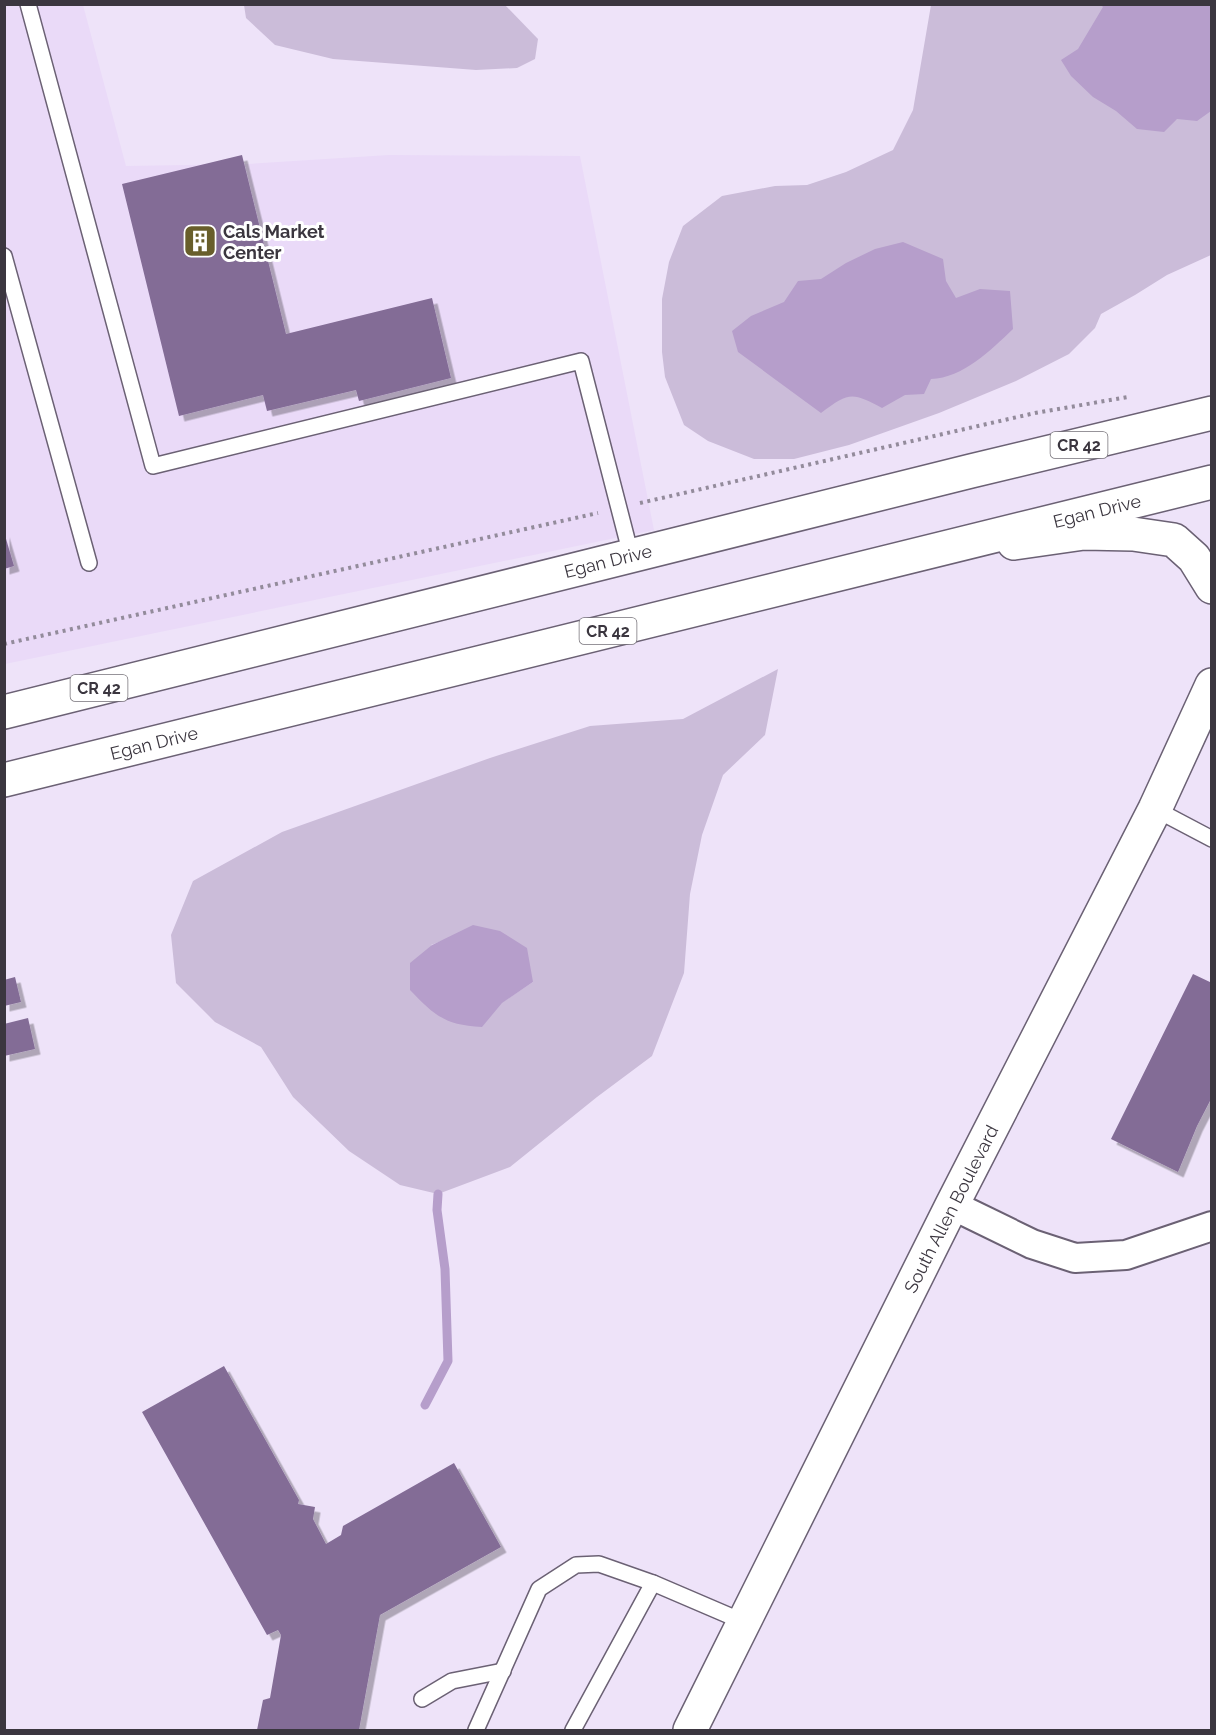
<svg xmlns="http://www.w3.org/2000/svg" width="1216" height="1735" font-family="Raleway,sans-serif">
  <style>
    .built { fill: #eadaf8 }
    .green { fill: #cbbcd9; fill-rule: evenodd }
    .water { fill: #b69ecb }
    .lines { fill: none; stroke-linecap: round; stroke-linejoin: round }
    .stream { stroke: #b69ecb; stroke-width: 9 }
    .building { fill: #836c96; filter: url(#shadow) }
    .lane-casing { stroke: #6b6174; stroke-width: 18 }
    .street-casing { stroke: #6b6174; stroke-width: 32 }
    .secondary-casing { stroke: #6b6174; stroke-width: 36 }
    .highway-casing { stroke: #6b6174; stroke-width: 36 }
    .path { stroke: #938b9b; stroke-width: 4; stroke-dasharray: 3 4.5; stroke-linecap: butt }
    .lane { stroke: #fff; stroke-width: 15 }
    .street { stroke: #fff; stroke-width: 28 }
    .secondary { stroke: #fff; stroke-width: 33 }
    .highway { stroke: #fff; stroke-width: 33 }
    .labels { text-anchor: middle; dominant-baseline: central; stroke-width: 6; stroke-linejoin: round; paint-order: stroke }
    .shield { fill: #fff; stroke: #767279; stroke-width: 1.5 }
    .shield-label { font-size: 16px; font-weight: bold; fill: #3b363f }
    .poi-label { font-size: 18px; font-weight: bold; fill: #3b363f; stroke: #fff; text-anchor: start }
    .street-label { font-size: 18px; fill: #3b363f; stroke: #fff }
  </style>
  <defs>
    <filter id="shadow"><feDropShadow dx="5.5" dy="5.5" stdDeviation="0" flood-color="#0004"/></filter>
  </defs>
  <rect width="100%" height="100%" fill="#eee3f9"/>
  <!-- built -->
  <polygon class="built" points="5,5 83,5 126,166 248,164 389,155 580,156 654,530 5,664"/>
  <!-- green -->
  <g class="green">
    <polygon points="244,5 505,5 538,39 535,59 517,68 476,70 333,59 275,45 246,18"/>
    <polygon points="931,5 1211,5 1211,255 1167,275 1135,295 1101,314 1095,328 1069,354 1016,381 939,413 849,445 794,459 754,459 708,441 684,425 665,377 662,352 662,299 669,262 683,226 722,196 775,186 807,185 846,172 893,150 913,110"/>
    <path d="M778,669L765,735L723,775L702,835L690,894L684,973L652,1056L597,1097L510,1167L438,1194L400,1185L349,1151L293,1097L261,1047L215,1022L176,983L171,935L193,881L282,832L490,758L590,726L683,719ZM452,937L533,982L501,1003L431,945Z"/>
  </g>
  <!-- water -->
  <g class="water">
    <polygon points="1101,5 1211,5 1211,111 1197,121 1177,119 1164,132 1137,129 1116,111 1093,97 1071,76 1061,60 1078,49 1103,7"/>
    <path d="M903,242L943,259L946,281L956,298L980,289L1010,291L1013,329C991,350 963,378 931,379L924,394L905,395L882,408C852,392 849,392 821,413L738,352L732,331L751,316L784,302L798,281L821,279L846,263L875,249Z"/>
    <path d="M473,925L500,931L527,948L533,982L502,1003L482,1027C445,1025 435,1016 410,990V963L432,945Z"/>
  </g>
  <g class="lines">
    <!-- stream -->
    <polyline class="stream" points="425,1405 448,1361 445,1269 437,1210 438,1194"/>
  </g>
  <!-- building -->
  <g class="building">
    <polygon points="242,155 286,334 432,298 451,378 359,401 356,390 267,411 263,395 179,416 122,184"/>
    <polygon points="4,532 14,566 4,569"/>
    <polygon points="1193,974 1212,983 1212,1097 1197,1126 1178,1172 1111,1139"/>
    <polygon points="15,977 21,1002 4,1006 4,980"/>
    <polygon points="28,1018 35,1049 4,1056 4,1024"/>
    <polygon points="224,1366 299,1500 298,1504 315,1507 313,1519 326,1544 341,1535 343,1526 454,1463 501,1547 380,1615 359,1730 257,1730 263,1700 270,1698 281,1635 278,1630 267,1635 142,1412"/>
  </g>
  <g class="lines">
    <defs>
      <g id="lane">
        <polyline points="28,4 153,466 581,361 631,555"/>
        <polyline points="4,256 89,563"/>
        <polyline points="1155,809 1212,839"/>
        <polyline points="422,1699 452,1681 503,1671"/>
        <polyline points="476,1730 539,1589 576,1565 599,1564 653,1583"/>
        <polyline points="573,1730 653,1583 744,1622"/>
      </g>
      <polyline id="street" points="952,1205 1032,1244 1075,1258 1126,1255 1212,1226"/>
      <g id="secondary">
        <polyline points="1014,543 1084,533 1133,534 1174,540 1194,558 1212,587"/>
        <polyline points="690,1730 952,1205 1155,809 1212,685"/>
      </g>
      <g id="highway">
        <polyline points="4,712 971,471 1212,413"/>
        <polyline points="4,780 1212,482"/>
      </g>
    </defs>
    <!-- lane casing -->
    <use href="#lane" class="lane-casing"/>
    <!-- street casing -->
    <use href="#street" class="street-casing"/>
    <!-- secondary casing -->
    <use href="#secondary" class="secondary-casing"/>
    <!-- highway casing -->
    <use href="#highway" class="highway-casing"/>
    <!-- path -->
    <g class="path">
      <polyline points="640,503 1035,413 1128,397"/>
      <polyline points="4,644 598,513"/>
    </g>
    <!-- lane -->
    <use href="#lane" class="lane"/>
    <!-- street -->
    <use href="#street" class="street"/>
    <!-- secondary -->
    <use href="#secondary" class="secondary"/>
    <!-- highway -->
    <use href="#highway" class="highway"/>
  </g>
  <!-- icons -->
  <defs>
    <symbol id="building-square" viewBox="-11 -11 22 22"><rect x="-9" y="-9" width="18" height="18" rx="4" fill="#685e2b" stroke="#fff"/><path d="M-4-6H4V6H1V3H-1V6H-4ZM-2.5-4.3h1.7v1.8h-1.7ZM.8-4.3h1.7v1.8H.8ZM-2.5-1h1.7V.8h-1.7ZM.8-1h1.7V.8H.8Z" fill="#fff"/></symbol>
  </defs>
  <g fill-rule="evenodd">
    <use href="#building-square" x="181" y="222" width="38" height="38"/>
  </g>
  <g class="labels">
    <!-- shield labels -->
    <g class="shield">
      <rect x="1050.5" y="432" width="57" height="26" rx="4.5"/>
      <rect x="579.5" y="618" width="57" height="26" rx="4.5"/>
      <rect x="70.5" y="675" width="57" height="26" rx="4.5"/>
    </g>
    <g class="shield-label">
      <text x="1079" y="445">CR 42</text>
      <text x="608" y="631">CR 42</text>
      <text x="99" y="688">CR 42</text>
    </g>
    <!-- poi labels -->
    <g class="poi-label">
      <text x="223" y="231">Cals Market<tspan x="223" dy="21">Center</tspan></text>
    </g>
    <!-- street labels -->
    <g class="street-label">
      <text transform="translate(1097 511) rotate(-14)">Egan Drive</text>
      <text transform="translate(608 561) rotate(-14)">Egan Drive</text>
      <text transform="translate(154 743) rotate(-14)">Egan Drive</text>
      <text transform="translate(951 1209) rotate(-63)">South Allen Boulevard</text>
    </g>
  </g>
  <!-- border -->
  <rect width="1216" height="1735" fill="none" stroke="#3b363f" stroke-width="12"/>
</svg>
